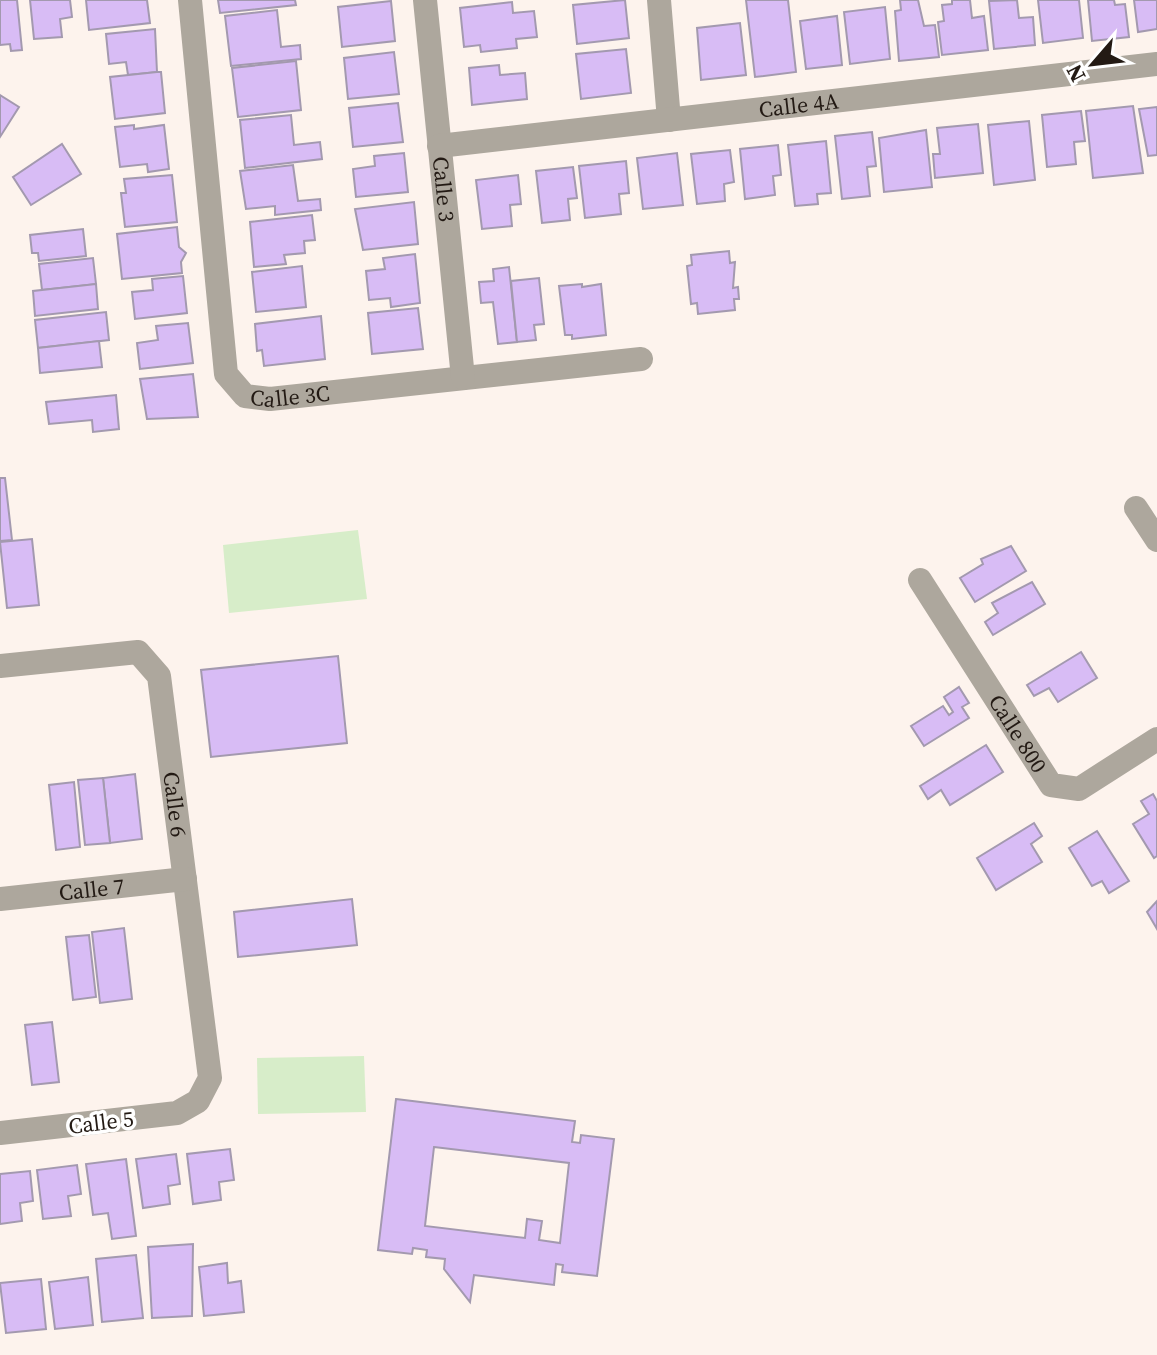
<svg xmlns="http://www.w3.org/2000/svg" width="1157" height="1355" font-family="'Source Serif 4',serif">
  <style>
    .green { fill: #d7edc9 }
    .building { fill: #d8bcf5; stroke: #a399af; stroke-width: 2; fill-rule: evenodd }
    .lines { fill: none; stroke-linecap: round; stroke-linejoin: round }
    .minor { stroke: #ada79d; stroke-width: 24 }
    .labels { text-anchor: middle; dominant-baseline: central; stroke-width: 7; stroke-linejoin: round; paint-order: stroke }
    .street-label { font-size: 22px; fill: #231a14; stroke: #fff }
  </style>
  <rect width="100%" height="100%" fill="#fdf3ed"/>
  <!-- green -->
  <g class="green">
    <polygon points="358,530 367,599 229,613 223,545"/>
    <polygon points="364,1056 366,1112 258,1114 257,1058"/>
  </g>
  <!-- building -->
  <g class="building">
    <polygon points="0,0 17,0 22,50 11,51 10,44 0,45"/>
    <polygon points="30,0 70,0 72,17 60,19 62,37 34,39"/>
    <polygon points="86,0 147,0 150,23 89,30"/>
    <polygon points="218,0 295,0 296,5 220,13"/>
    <polygon points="625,0 629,38 577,44 573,5"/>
    <polygon points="746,0 788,0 796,72 755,77"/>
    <polygon points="900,0 918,0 924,26 935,25 939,57 899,61 895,11 901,10"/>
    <polygon points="952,0 970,0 972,18 984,16 988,50 942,55 938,22 944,21 942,5 952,4"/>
    <polygon points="1017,0 1019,18 1033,17 1035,45 994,49 989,1"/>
    <polygon points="1038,0 1079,0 1083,38 1043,43"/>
    <polygon points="1088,0 1114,0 1115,5 1125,4 1129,37 1092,41"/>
    <polygon points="1134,0 1157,0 1157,29 1138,32"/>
    <polygon points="391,1 395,41 342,47 338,7"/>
    <polygon points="512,2 513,13 534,11 537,37 516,39 517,48 481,52 480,45 464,47 460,8"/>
    <polygon points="885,7 890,59 850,64 844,12"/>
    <polygon points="277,10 281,47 300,45 301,59 231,66 225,16"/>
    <polygon points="837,16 842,65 806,69 800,21"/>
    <polygon points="740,23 746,75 701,80 697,28"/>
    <polygon points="155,29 157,72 128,75 126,62 109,64 106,34"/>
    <polygon points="626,49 631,93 581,99 576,54"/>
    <polygon points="394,52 399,94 348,99 344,58"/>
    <polygon points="296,61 301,110 238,117 232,68"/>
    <polygon points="499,65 500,75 525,73 527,99 472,105 469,68"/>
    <polygon points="157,72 161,72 165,113 115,119 110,77"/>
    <polygon points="0,95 19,107 0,137"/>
    <polygon points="398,103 403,142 353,147 349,108"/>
    <polygon points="1133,106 1143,173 1093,178 1086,111"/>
    <polygon points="1157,107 1157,155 1148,156 1139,109"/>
    <polygon points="1081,111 1085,141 1074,142 1076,164 1047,167 1042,115"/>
    <polygon points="291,115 294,145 320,142 322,159 245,168 240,120"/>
    <polygon points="1029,121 1035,180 994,185 988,125"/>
    <polygon points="978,124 983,173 935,178 933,154 940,154 937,128"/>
    <polygon points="134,125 134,129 164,125 169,169 148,172 147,164 120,167 115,127"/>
    <polygon points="926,130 932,187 884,192 879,138"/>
    <polygon points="872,132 876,166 867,167 870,196 842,199 835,136"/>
    <polygon points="826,141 831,193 817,194 818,204 795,206 788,145"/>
    <polygon points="62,144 81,174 31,205 13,177"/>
    <polygon points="778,145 781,175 773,176 775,195 745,199 740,149"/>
    <polygon points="730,150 734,182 724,184 725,201 697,204 691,154"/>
    <polygon points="404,153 408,192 356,197 353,169 375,166 374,156"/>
    <polygon points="677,153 683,205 643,209 637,158"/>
    <polygon points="626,161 629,193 619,194 621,214 585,218 579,166"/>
    <polygon points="293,165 298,201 320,199 321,210 275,215 275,206 246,209 240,171"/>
    <polygon points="573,167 577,198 568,199 570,220 542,223 536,171"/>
    <polygon points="172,175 177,222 125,227 121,193 126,193 124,179"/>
    <polygon points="518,175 521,204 510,205 512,226 482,229 476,180"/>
    <polygon points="414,202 418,244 363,250 355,209"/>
    <polygon points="312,215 315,240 304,241 305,253 284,255 286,264 254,267 250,222"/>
    <polygon points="177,227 179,247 186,253 181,262 182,273 122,279 117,234"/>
    <polygon points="83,229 86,256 39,261 38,253 32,253 30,235"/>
    <polygon points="729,251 730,263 735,262 733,288 738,287 739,299 734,299 735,310 698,314 697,303 691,304 687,266 692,265 691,255"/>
    <polygon points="415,254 420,303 391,307 390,298 369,300 366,271 385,269 383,258"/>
    <polygon points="93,258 96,284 42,290 39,264"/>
    <polygon points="302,266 306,307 256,312 252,272"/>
    <polygon points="509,267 517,342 498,344 493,302 481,303 479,282 494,281 493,269"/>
    <polygon points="183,276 187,313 135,319 132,292 153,290 152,279"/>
    <polygon points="539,278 544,324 534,325 536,340 517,342 511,281"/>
    <polygon points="96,284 98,309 35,316 33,291"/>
    <polygon points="582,284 582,287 601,284 606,335 572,339 572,335 565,335 559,286"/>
    <polygon points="418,308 423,349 372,354 368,313"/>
    <polygon points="106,312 109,340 38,348 35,320"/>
    <polygon points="321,316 325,359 264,366 262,350 257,351 255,324"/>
    <polygon points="188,323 193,363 140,369 137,343 158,340 156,326"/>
    <polygon points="99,341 102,367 40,373 38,348"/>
    <polygon points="193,374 198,417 147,419 140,379"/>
    <polygon points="116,395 119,429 93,432 92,420 49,424 46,402"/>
    <polygon points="0,478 5,478 12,540 0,541"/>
    <polygon points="32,539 39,605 7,608 0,542"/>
    <polygon points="1011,546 1026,571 975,602 960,578 983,564 981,559"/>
    <polygon points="1032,582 1045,604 993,635 985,622 998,613 992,603"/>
    <polygon points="1081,652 1097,678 1058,702 1049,688 1034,696 1027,685"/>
    <polygon points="338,656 347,743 211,757 201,670"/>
    <polygon points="959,687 969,703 962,707 969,718 924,746 911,726 943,706 949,715 953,712 944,697"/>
    <polygon points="986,745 1003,772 950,805 941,790 928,799 920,786"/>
    <polygon points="135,774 142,839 110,843 103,778"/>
    <polygon points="103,778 110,843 85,845 78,780"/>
    <polygon points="74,782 80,847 56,850 49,785"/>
    <polygon points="1153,794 1157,801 1157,856 1154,858 1133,824 1149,814 1141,801"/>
    <polygon points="1034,823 1042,836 1031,844 1042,862 996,890 977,858"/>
    <polygon points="1097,831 1129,881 1109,893 1102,881 1092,886 1069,848"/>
    <polygon points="352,899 357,945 238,957 234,912"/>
    <polygon points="1157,901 1157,929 1147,912"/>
    <polygon points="124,928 132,999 100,1003 92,932"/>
    <polygon points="89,935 96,997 73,1000 66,937"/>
    <polygon points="52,1022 59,1082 32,1085 25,1025"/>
    <path d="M396,1099L575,1121L572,1142L580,1143L581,1135L614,1139L597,1276L562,1272L563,1265L556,1264L554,1285L474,1275L470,1302L444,1269L445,1259L426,1257L427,1250L413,1248L412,1254L378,1250ZM434,1147L569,1163L560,1243L539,1240L542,1221L527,1219L525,1238L425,1226Z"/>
    <polygon points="230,1149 234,1180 219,1182 221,1200 193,1204 187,1154"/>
    <polygon points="176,1154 180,1184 168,1186 170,1204 143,1208 136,1159"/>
    <polygon points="126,1159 136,1236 112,1239 108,1213 93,1215 86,1164"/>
    <polygon points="77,1165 81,1194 68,1196 71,1216 43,1219 37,1170"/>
    <polygon points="30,1171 33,1201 20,1203 22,1221 0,1224 0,1174"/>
    <polygon points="193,1244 192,1316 152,1318 148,1247"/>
    <polygon points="136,1255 143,1318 102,1322 96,1259"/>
    <polygon points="227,1263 228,1283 241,1281 244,1312 204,1316 199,1267"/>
    <polygon points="88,1277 93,1325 55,1329 49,1282"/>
    <polygon points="41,1279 46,1329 6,1333 0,1283"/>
  </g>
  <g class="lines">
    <!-- minor -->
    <g class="minor">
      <path id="s1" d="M190,0L226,374L245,396L270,399L641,359"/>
      <path id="s2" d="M425,0L463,378"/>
      <polyline points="659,0 669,120"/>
      <path id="s3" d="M439,146L1157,64"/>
      <polyline points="1136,508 1157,540"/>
      <path id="s4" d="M920,580L1051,785L1079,789L1157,739"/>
      <path id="s5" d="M0,666L138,652L159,676L210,1078L198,1101L177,1113L0,1133"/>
      <path id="s6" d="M0,899L185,879"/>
    </g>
  </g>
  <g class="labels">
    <!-- street labels -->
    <g class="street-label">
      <text stroke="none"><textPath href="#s3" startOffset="362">Calle 4A</textPath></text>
      <text stroke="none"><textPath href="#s2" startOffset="190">Calle 3</textPath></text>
      <text stroke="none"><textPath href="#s1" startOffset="450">Calle 3C</textPath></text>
      <text stroke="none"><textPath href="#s4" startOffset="182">Calle 800</textPath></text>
      <text stroke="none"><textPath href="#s5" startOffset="300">Calle 6</textPath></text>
      <text stroke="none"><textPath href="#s6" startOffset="92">Calle 7</textPath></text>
      <text transform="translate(101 1122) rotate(-7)">Calle 5</text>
    </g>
  </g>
  <!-- north arrow -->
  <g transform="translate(1093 64) rotate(242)" stroke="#ffffff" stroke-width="6" paint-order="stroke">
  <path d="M0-6L14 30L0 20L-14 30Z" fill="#231a14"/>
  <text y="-12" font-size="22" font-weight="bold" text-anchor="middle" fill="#231a14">N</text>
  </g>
</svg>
